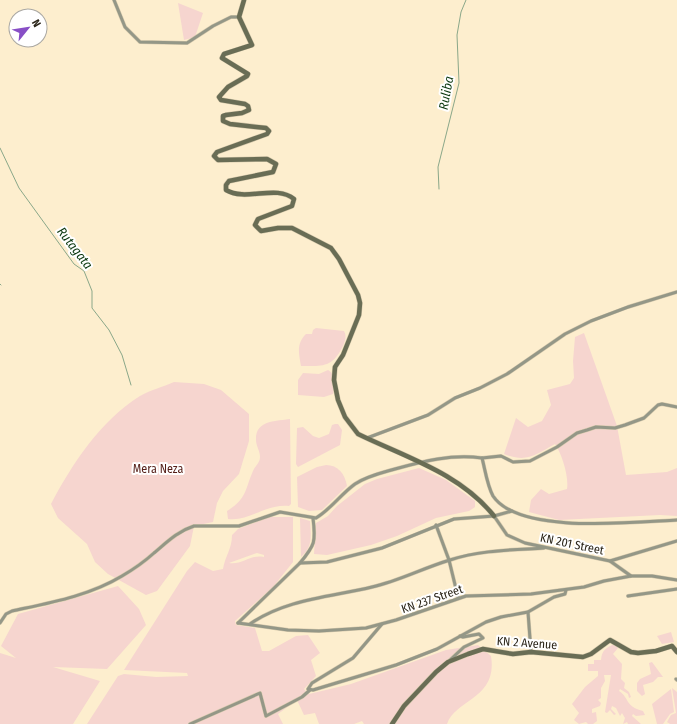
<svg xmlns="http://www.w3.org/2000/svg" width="677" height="724" font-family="'Fira Sans Condensed',sans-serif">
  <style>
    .green { fill: #f6d5cf; fill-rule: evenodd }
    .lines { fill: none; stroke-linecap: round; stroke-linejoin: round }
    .stream { stroke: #8aa789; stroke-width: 1 }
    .street-casing { stroke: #d7caad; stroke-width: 4 }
    .secondary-casing { stroke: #d7caad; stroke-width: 5.5 }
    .street { stroke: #949787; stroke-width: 3 }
    .secondary { stroke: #696d55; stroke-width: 4.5 }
    .labels { text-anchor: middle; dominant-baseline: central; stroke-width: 4; stroke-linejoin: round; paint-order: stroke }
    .park-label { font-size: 12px; fill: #541e17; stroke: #fff }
    .street-label { font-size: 12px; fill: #2b2519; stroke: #fff }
    .water-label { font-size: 13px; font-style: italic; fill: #0b380f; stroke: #fff }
  </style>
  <rect width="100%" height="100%" fill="#fdeece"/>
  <!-- green -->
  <g class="green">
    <polygon points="178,3 203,13 195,37 184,40"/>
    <path d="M316,328L344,331C347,336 345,341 343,346C332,368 323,366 301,366C299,353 296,344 306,334H312L313,330Z"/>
    <path d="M584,333L617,426L626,475L667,472L677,468V516L660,515L559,520L529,512L531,500L541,489L549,494L567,489C569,477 562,454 555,444C535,455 527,463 504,454L516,418L528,427L542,421L551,405L547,390L570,384L574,378L573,361L575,337Z"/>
    <path d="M328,370C335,373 336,388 333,394L324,397L298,395V380L303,373L319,374Z"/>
    <path d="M174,382L204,384L221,390L249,414V441L239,474L223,491L217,503L213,522L194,526L190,546L157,591L146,595L108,574L95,562L87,544L58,518L51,504C72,464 101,420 140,396C150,390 163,387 174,382Z"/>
    <path d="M290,419L291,504L289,506C265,504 248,522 228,519L227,511C247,499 245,489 253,471C255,466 260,463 260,457C260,451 256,446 256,440C255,420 277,421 290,419Z"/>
    <polygon points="335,424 338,424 342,430 340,445 298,467 296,464 297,428 303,427 313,436 319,438 329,434 332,425"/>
    <path d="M326,465C338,465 345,474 347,486L322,510L309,511L298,507L297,477L317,467Z"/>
    <polygon points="419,468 446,480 475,501 475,507 469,511 436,518 397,536 371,545 327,555 314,554 316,523 328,516 337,506 365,484 377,479"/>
    <path d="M269,517H293V562L273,587L235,621L236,625L255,628L262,651H269L296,636L308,635L320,653L311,660L316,676L304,689L309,694L351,684L446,650L478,645L491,656C498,699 456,699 447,724H364L362,721L354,724H319L315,713L304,715L297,700L278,714L283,724H87L118,676L124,674L156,677L188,676L187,673L124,670L187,571L195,562L213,571L223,569C225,556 232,549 232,535L238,529ZM257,553L264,555V557C250,554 243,565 229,563Z"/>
    <path d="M300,518L310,521C311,536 313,547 301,557Z"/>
    <polygon points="118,586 139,609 146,625 107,669 53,667 100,681 73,724 0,724 0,653 16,658 1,646 18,614"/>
    <polygon points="671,632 674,642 662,644 657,636"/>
    <path d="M614,644L618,648L613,654L622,664L621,679L625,683L624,688L629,692L631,697L629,698L628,694L620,689L619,691C630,698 624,706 643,711L645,715L636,716L633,714L632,716L641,724H628L627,722L623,724L625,718L622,713L620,716L616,708L612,706L611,709L616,714L614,715L610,710L607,713L605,712L611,675H604L605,681L601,688V698L598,700L601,703L600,706L592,709V713L596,712L597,721L593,724H588L586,722L579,724L574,720L579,713L572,704L585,687L598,676V671H588V664H594V660H601C602,650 606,648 614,644Z"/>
    <polygon points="652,662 663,677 658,677 653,682 643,685 645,694 642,696 637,691 637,683 640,679 651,674 649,663"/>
    <polygon points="672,688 677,692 677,724 670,724 667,722 671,715 676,713"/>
    <polygon points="671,689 674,712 670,714 663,724 657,724 652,704"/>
  </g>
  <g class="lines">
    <!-- stream -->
    <g class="stream">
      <polyline points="0,148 19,188 74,264 84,271 92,291 92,308 109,330 122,355 131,385"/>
      <polyline points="439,189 438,167 459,83 457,35 461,12 466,0"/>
      <polyline points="0,284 1,285"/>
    </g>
    <defs>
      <g id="street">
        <polyline points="114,0 125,27 140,42 187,43 213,26 231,17 239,17"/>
        <polyline points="367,438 428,415 455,398 480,388 507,374 565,334 591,321 628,307 677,292"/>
        <polyline points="482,458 501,456 513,462 530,461 557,447 577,433 587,430 596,427 615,428 625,425 644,418 658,405 662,404 677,407"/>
        <polyline points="494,516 507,535 525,543 610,561 631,576 652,576 677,580"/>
        <polyline points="436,525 449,560 458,597"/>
        <polyline points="610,561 677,541"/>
        <path d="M300,563C315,545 316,542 313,518"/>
        <polyline points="628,596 677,589"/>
        <polyline points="528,612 531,652"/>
        <path d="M0,623L6,614L12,611C49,603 89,596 122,576C134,569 144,562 154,553C167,542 178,531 194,526H239L280,512L316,518C331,509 341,494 355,484C367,476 381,473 395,469C424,461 451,454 482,458C485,469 487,485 493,496C519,535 635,522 677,520"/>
        <polyline points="238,623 288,630 319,631 366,628 396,620 466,596 531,594 584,587 604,581 631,576"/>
        <polyline points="238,623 300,563 327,562 382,548 454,519 494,516 512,511"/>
        <path d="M250,624C286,599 331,597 372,587C399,581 423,568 450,560C480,550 513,550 544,548"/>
        <polyline points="382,624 353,658 312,683 308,689 313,690 396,665 437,649 486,622 501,617 528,612 554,597 565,594 566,590"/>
        <polyline points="450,660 464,647 483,638 479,634 463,637 460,636"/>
        <polyline points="676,679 677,680"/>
        <polyline points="190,724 260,693 266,716 302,697 310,690"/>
      </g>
      <g id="secondary">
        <path d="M244,0L239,17L252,45L224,54L222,58L248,74L247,76L228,87L219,97L221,100L245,104L248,106L249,110L242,113L226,115L223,116V121L230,124L266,128L269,131L267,134L217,152L214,156L218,160L267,159L276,164L273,172L229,181L226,185V190C246,202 276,184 294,199L292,206L258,219L255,225L261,231L278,228H292L331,248L339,259L358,295L360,303L359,315L343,355L335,367L334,380L338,400L345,417L358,434C405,457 460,473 494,516"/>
        <polyline points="392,724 404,706 436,672 448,662 468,654 483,649 513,654 531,652 583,657 591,654 610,640 631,652 638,653 656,651 672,646 677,652"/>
      </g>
    </defs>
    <!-- street casing -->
    <use href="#street" class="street-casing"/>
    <!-- secondary casing -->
    <use href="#secondary" class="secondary-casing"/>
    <!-- street -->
    <use href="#street" class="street"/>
    <!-- secondary -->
    <use href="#secondary" class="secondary"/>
  </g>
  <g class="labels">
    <!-- park labels -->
    <g class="park-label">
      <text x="158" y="469">Mera Neza</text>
    </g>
    <!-- street labels -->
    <g class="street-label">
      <text transform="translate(572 544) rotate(12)">KN 201 Street</text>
      <text transform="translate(432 599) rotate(-19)">KN 237 Street</text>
      <text transform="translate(527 643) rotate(4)">KN 2 Avenue</text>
    </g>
    <!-- water labels -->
    <g class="water-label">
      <text transform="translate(446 93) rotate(-80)">Ruliba</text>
      <text transform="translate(75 248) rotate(52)">Rutagata</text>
    </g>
  </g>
  <!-- north arrow -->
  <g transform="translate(28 28) rotate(60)"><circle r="19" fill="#ffffff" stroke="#aaa8a3"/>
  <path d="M0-3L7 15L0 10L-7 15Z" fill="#884fc6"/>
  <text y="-6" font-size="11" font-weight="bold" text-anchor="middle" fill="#2b2519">N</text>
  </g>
</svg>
